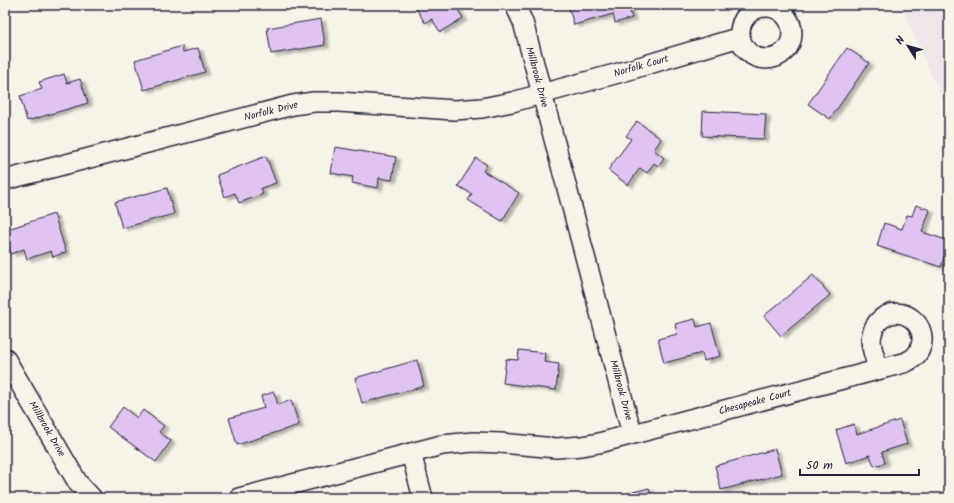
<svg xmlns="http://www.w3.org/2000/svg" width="954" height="503" font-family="Kalam,sans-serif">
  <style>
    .built { fill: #f0e5eb }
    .building { fill: #e0c3f1; stroke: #22223b; filter: url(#shadow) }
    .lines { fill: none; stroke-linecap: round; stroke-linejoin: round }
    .minor-casing { stroke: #22223b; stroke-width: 22 }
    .minor { stroke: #f7f3e8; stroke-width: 19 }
    .labels { text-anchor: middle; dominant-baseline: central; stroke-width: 3.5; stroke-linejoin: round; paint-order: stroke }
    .street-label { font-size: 10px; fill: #22223b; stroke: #f7f3e8 }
  </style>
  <defs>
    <filter id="shadow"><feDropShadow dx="4.5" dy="2.5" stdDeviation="1" flood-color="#0004"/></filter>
  </defs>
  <rect width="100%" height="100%" fill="#f7f3e8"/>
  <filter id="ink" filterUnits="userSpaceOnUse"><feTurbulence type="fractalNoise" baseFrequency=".025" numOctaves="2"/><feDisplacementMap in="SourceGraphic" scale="8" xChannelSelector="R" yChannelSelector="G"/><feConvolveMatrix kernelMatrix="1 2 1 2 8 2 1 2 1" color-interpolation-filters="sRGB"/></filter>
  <g filter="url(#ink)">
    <!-- built -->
    <polygon class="built" points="901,5 949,5 949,115"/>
    <!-- building -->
    <g class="building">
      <polygon points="414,5 455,5 463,18 440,32 432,19 425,23"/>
      <polygon points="568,5 628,5 632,18 615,23 613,14 574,25"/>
      <polygon points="321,19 325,45 271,54 267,28"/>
      <polygon points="182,46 183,52 198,48 205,72 144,90 135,60"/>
      <polygon points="847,48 869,63 830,119 808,104"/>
      <polygon points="64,74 67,83 80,79 88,103 27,121 20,96 42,89 39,82"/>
      <polygon points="703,111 766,114 764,139 702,136"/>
      <polygon points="637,121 661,139 654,150 664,158 658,166 654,163 647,173 640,168 628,185 608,170 631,139 626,136"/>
      <polygon points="335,147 396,157 392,180 379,178 378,188 352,183 353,177 331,173"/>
      <polygon points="266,156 276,183 261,188 263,194 239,203 235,193 225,197 217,175"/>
      <polygon points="476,158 487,165 483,171 519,193 502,221 468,200 472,194 458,186"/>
      <polygon points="167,188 174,214 122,228 115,202"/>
      <polygon points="916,205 930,210 922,232 949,241 941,267 877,246 884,223 902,229 907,215 912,216"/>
      <polygon points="54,214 66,252 53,257 51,251 27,259 24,249 11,254 5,236 5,230"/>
      <polygon points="813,275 830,295 781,336 764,316"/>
      <polygon points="695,319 697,327 711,323 720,356 704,361 702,353 664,363 658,339 677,334 675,324"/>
      <polygon points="519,350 545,353 544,362 559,364 556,390 503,383 506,359 518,360"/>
      <polygon points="417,360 424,386 362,403 355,378"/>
      <polygon points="274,392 278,405 291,400 299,425 237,445 229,418 264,408 261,396"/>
      <polygon points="123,407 137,418 143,410 164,426 159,432 171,441 156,462 108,427"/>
      <polygon points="900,420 907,444 882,452 885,463 874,466 870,455 846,463 836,430 854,424 857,434"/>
      <polygon points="775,449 782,474 721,490 715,466"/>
      <polygon points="649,488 652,498 610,498"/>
      <polygon points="528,494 529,498 511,498 511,497"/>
    </g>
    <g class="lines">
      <defs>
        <g id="minor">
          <polyline points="515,5 523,22 632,434"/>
          <circle cx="766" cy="33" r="26"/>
          <polyline points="5,180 293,105 314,102 339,102 454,110 482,108 512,102 622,72 740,37"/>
          <polyline points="5,358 78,483 92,498"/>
          <polyline points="411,453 423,498"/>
          <path d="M239,498L442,445L473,442L501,443L556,448L582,446L599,443L900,364C902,363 906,363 908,361C913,359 917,355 919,351C932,326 901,301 880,320C874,325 872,332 871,339C871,349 876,360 878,369"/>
        </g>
      </defs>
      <!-- minor casing -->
      <use href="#minor" class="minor-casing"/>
      <!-- minor -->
      <use href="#minor" class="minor"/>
    </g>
  </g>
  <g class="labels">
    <!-- street labels -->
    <g class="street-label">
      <text transform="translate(641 66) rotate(-16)">Norfolk Court</text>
      <text transform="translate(537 77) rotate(75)">Millbrook Drive</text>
      <text transform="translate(271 111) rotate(-14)">Norfolk Drive</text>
      <text transform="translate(621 390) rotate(75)">Millbrook Drive</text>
      <text transform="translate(755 402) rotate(-15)">Chesapeake Court</text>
      <text transform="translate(47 429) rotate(60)">Millbrook Drive</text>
    </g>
  </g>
  <!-- margin -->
  <rect width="954" height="503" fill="none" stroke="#f7f3e8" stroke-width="20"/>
  <rect x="10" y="10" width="934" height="483" fill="none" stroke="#22223b" stroke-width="1.5" filter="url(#ink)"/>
  <!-- north arrow -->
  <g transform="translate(908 46) rotate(307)" stroke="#f7f3e8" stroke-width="3" paint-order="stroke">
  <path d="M0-3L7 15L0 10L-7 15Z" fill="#22223b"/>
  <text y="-6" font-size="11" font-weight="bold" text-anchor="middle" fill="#22223b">N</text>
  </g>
  <!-- scale -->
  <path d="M800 469v6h119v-6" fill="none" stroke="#22223b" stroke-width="2"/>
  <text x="806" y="469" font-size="12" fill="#22223b" stroke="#f7f3e8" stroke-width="3" paint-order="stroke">50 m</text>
</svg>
